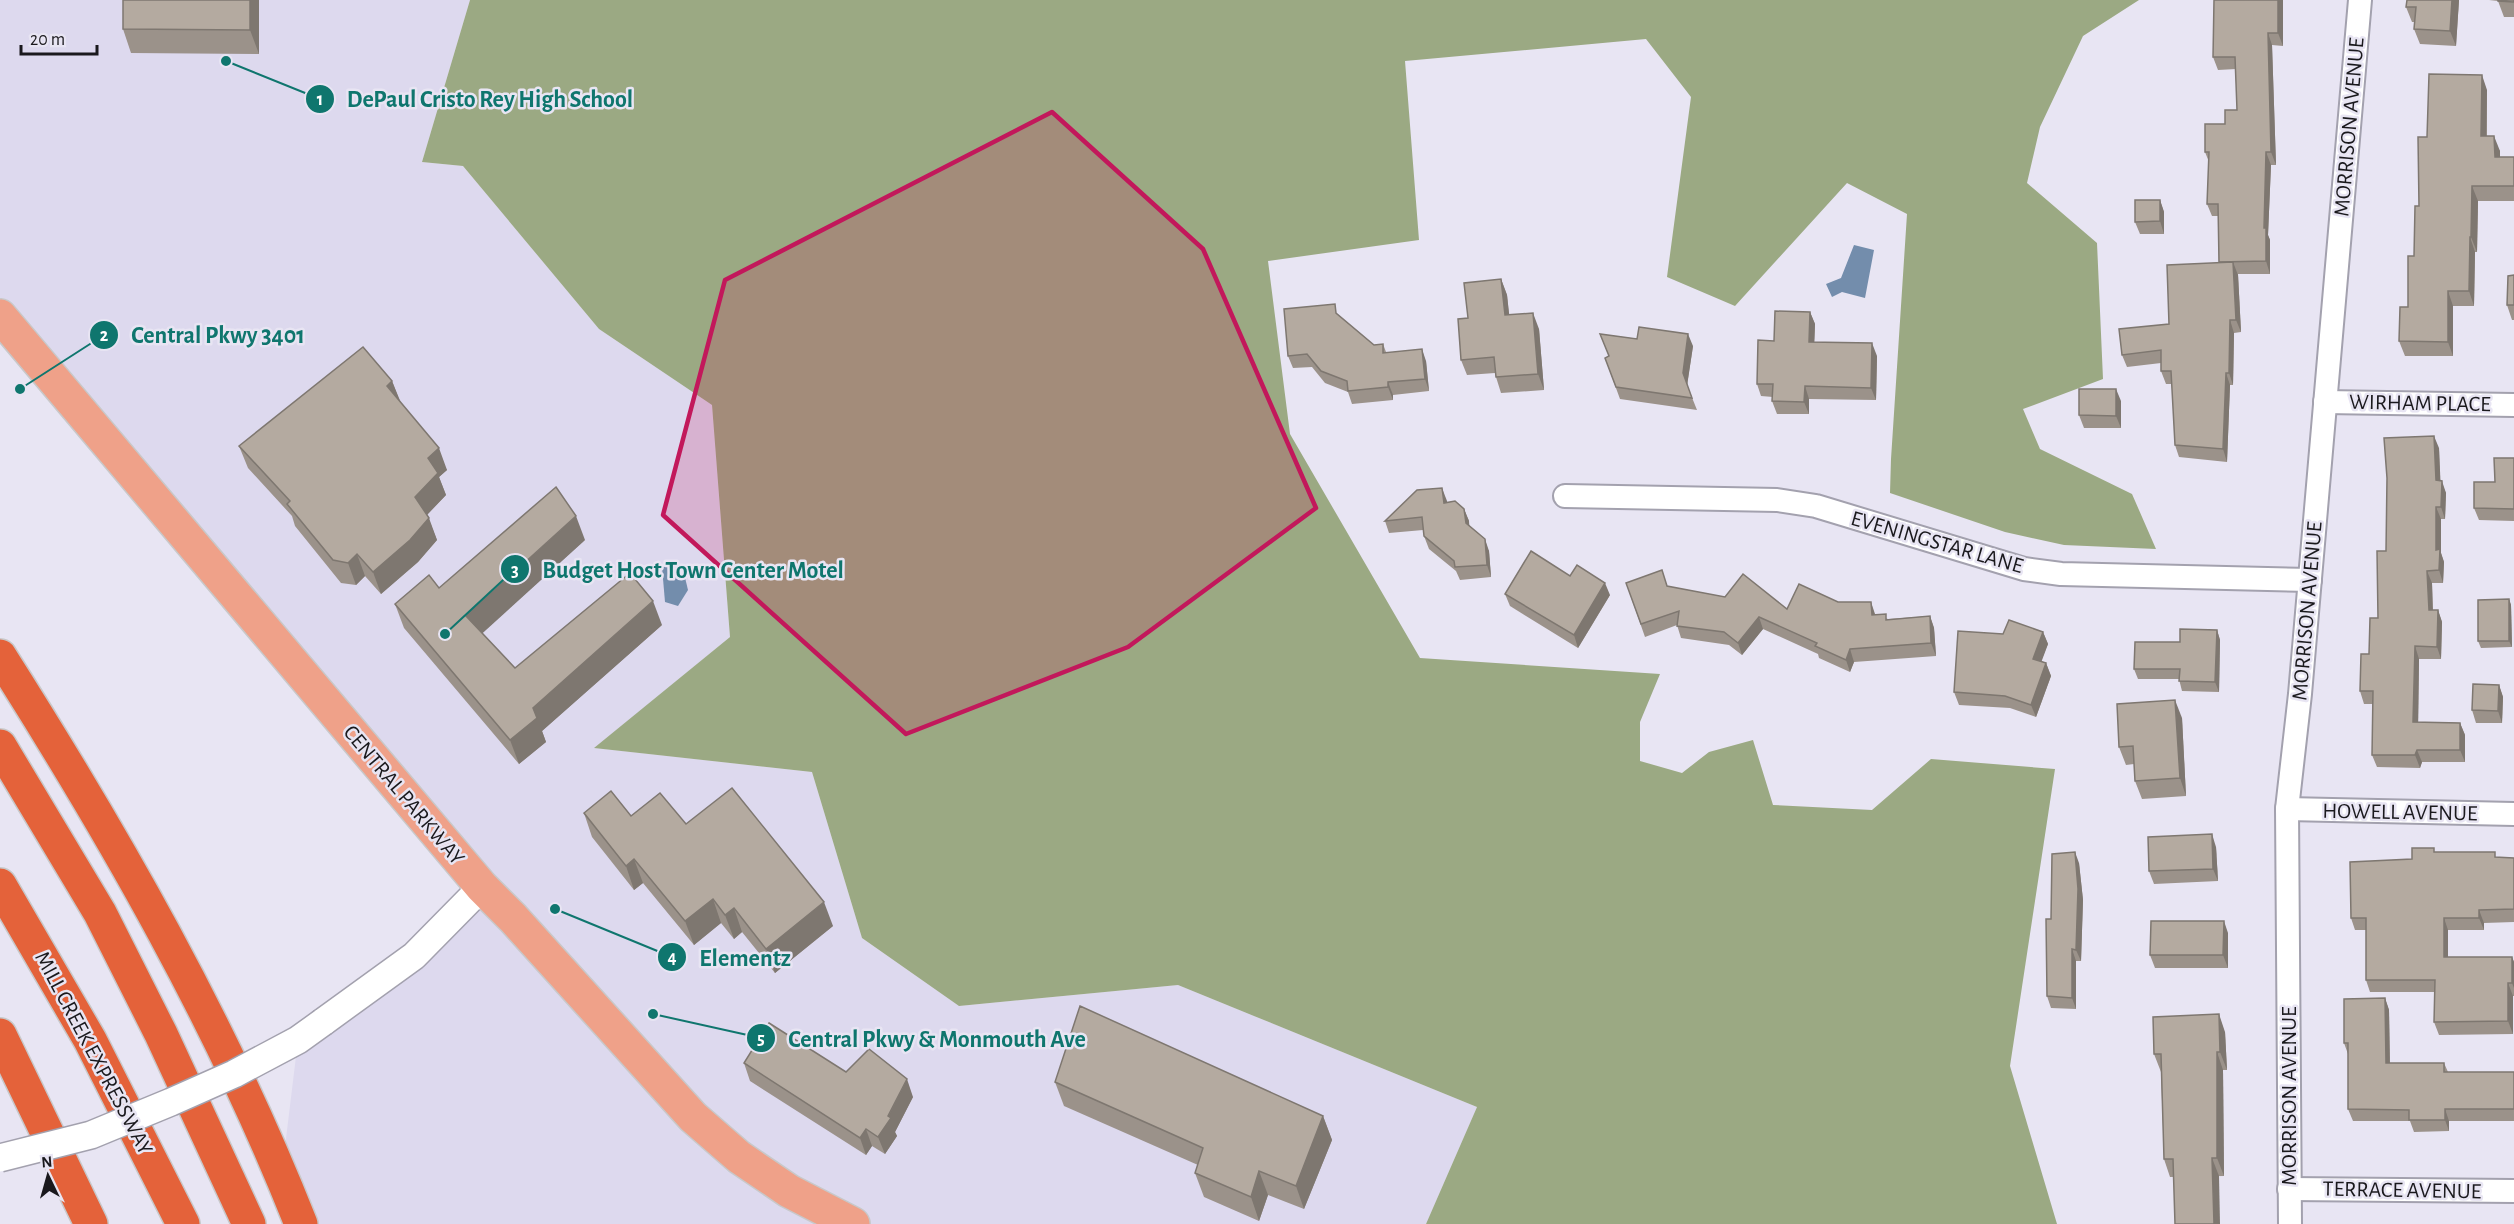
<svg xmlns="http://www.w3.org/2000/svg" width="2514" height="1224" font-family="'Alegreya Sans',sans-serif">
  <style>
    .built { fill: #ddd9ee }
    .forest { fill: #9ba983 }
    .water { fill: #738dac }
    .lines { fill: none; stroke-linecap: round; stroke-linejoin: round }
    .minor-casing { stroke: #a3a1ae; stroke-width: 26 }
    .tertiary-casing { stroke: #a3a1ae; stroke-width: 30 }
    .primary-casing { stroke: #c8c8c9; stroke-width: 36 }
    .motorway-casing { stroke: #c8c8c9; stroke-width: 36 }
    .minor { stroke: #fff; stroke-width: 22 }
    .tertiary { stroke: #fff; stroke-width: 27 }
    .primary { stroke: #efa189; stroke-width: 33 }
    .motorway { stroke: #e4623a; stroke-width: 33 }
    .tertiary-bridge-casing { stroke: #a3a1ae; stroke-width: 30; stroke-linecap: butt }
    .tertiary-bridge { stroke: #fff; stroke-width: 27 }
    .wall { fill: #9b928a }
    .shaded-wall { fill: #7e7770 }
    .building { fill: #b4aaa0; stroke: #7e7770; stroke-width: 1.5 }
    .marked { fill: #c2185b; fill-opacity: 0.2; stroke: #c2185b; stroke-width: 4.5; stroke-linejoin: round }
    .labels { text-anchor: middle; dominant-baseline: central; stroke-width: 5; stroke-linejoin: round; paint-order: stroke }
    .street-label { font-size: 22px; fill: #1a191d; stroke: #e8e5f3 }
    .leader { fill: none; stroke: #0f766e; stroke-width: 2 }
    .callout-dot { fill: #0f766e; stroke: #e8e5f3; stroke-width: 2 }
    .mark-label { font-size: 18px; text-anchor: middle; font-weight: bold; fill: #fff }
    .callout-label { font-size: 24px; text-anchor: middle; font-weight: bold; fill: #0f766e; stroke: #e8e5f3; stroke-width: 5; stroke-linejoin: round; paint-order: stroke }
  </style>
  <rect width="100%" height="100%" fill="#e8e5f3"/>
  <!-- built -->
  <polygon class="built" points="0,0 470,0 422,162 463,166 599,329 712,405 730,637 595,748 812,772 862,938 959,1006 1178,985 1477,1107 1426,1224 309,1224 284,1155 298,1040 482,887 0,316"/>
  <!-- forest -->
  <polygon class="forest" points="470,0 2139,0 2083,36 2040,127 2027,183 2097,243 2103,379 2023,409 2040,449 2132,494 2156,549 2064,545 2005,532 1890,493 1891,459 1907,214 1847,183 1735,306 1667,277 1691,97 1646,39 1405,61 1419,240 1268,261 1290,434 1420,658 1660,674 1640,722 1640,761 1682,773 1709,752 1753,740 1773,805 1872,810 1931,759 2055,769 2010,1066 2057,1224 1426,1224 1477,1107 1178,985 959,1006 862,938 812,772 594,748 730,637 712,405 599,329 463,166 422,162"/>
  <!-- water -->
  <g class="water">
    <polygon points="1854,245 1874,250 1865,298 1842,292 1832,297 1826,284 1841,278"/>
    <polygon points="682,565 688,590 678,606 665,602 662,567"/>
  </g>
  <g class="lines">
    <defs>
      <g id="minor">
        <polyline points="2325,402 2514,405"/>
        <polyline points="1565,496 1777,500 1816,506 2024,569 2061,574 2310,580"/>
        <polyline points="2287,809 2514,814"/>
        <polyline points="2289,1189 2514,1191"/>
        <polyline points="2290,1224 2287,809 2300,694 2360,0"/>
      </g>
      <polyline id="tertiary" points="323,1022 414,956 482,887"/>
      <polyline id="primary" points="0,316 482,887 513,918 693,1117 739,1157 789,1191 853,1224"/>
      <g id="motorway">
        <path d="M0,656C115,837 222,1024 301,1224"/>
        <polyline points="0,746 100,913 161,1034 249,1224"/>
        <polyline points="0,885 90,1040 183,1224"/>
        <polyline points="0,1035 91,1224"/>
      </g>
    </defs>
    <!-- minor casing -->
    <use href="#minor" class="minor-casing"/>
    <!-- tertiary casing -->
    <use href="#tertiary" class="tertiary-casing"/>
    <!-- primary casing -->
    <use href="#primary" class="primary-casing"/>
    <!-- motorway casing -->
    <use href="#motorway" class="motorway-casing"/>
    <!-- minor -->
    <use href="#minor" class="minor"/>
    <!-- tertiary -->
    <use href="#tertiary" class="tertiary"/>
    <!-- primary -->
    <use href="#primary" class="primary"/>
    <!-- motorway -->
    <use href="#motorway" class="motorway"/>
    <defs>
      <polyline id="tertiary-bridge" points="0,1158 91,1135 171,1102 234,1074 298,1040 323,1022"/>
    </defs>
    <!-- tertiary-bridge casing -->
    <use href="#tertiary-bridge" class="tertiary-bridge-casing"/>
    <!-- tertiary-bridge -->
    <use href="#tertiary-bridge" class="tertiary-bridge"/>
  </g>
  <!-- wall -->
  <g class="wall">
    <polygon points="123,0 259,0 259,54 131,53 123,29"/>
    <polygon points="2407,0 2459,0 2456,46 2420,44 2414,29 2415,22 2412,22 2406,7"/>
    <polygon points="2489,0 2514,0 2514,17 2504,17 2498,1"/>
    <polygon points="2283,1 2283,46 2272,45 2276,165 2271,165 2268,235 2270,240 2270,274 2238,274 2241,332 2234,333 2233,385 2230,385 2227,462 2179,457 2175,445 2172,384 2166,384 2161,371 2161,363 2127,367 2122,355 2169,324 2219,263 2218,216 2212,216 2207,204 2209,162 2205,152 2225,124 2237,110 2236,69 2218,70 2213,57"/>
    <polygon points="2487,90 2487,136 2500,151 2500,157 2514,157 2514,201 2478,201 2477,252 2475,252 2474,306 2453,306 2453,356 2405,356 2399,341 2408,307 2414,256 2419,206 2427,137"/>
    <polygon points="2160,200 2164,212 2164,234 2140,234 2135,222"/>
    <polygon points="2514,275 2514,320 2512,320 2507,305"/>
    <polygon points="1501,279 1507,295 1509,315 1539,329 1544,390 1501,393 1496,377 1495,373 1467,375 1461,360 1468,318"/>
    <polygon points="1810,312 1815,324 1814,342 1877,356 1876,400 1809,399 1809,414 1777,414 1772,401 1773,397 1761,396 1757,384 1774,341"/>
    <polygon points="1600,334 1693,346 1687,385 1697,410 1620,399 1605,358 1609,356"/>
    <polygon points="1383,344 1386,352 1426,361 1429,391 1393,395 1393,400 1352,404 1348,392 1325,383 1312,367 1293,368 1288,356"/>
    <polygon points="392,381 400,402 447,470 439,477 446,495 427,515 437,540 418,562 381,594 365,576 356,585 341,583 295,526 292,516 248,468 239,446"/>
    <polygon points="2121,401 2121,428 2084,428 2079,415"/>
    <polygon points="2439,448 2440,481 2446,493 2445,519 2441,519 2441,553 2444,562 2443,583 2432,583 2433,610 2438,610 2442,622 2441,659 2419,659 2418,722 2460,723 2465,735 2465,762 2422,762 2420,768 2377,767 2372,755 2373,704 2364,704 2360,691 2378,618 2386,551"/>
    <polygon points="2514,458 2514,521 2479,520 2474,508"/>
    <polygon points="1447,501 1447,503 1464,509 1469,521 1469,526 1489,551 1491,577 1460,580 1456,571 1429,549 1424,536 1423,530 1389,533 1385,521"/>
    <polygon points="585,540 482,633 515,668 662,625 542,731 546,742 519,764 404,628 395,604 439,588"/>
    <polygon points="1626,583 1667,586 1787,609 1838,602 1888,619 1930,616 1934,628 1936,656 1854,662 1850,672 1819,658 1818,654 1763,629 1742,655 1729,645 1681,638 1677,625 1645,637"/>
    <polygon points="1505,594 1610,595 1578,648 1510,606"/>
    <polygon points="2509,599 2511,605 2512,647 2481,648 2478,641"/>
    <polygon points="2217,630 2220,640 2219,692 2182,691 2179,679 2138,679 2134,669 2180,642"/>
    <polygon points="2043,632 2048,644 2041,661 2046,663 2051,676 2036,717 2010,708 1959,705 1954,692 2003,634"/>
    <polygon points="2499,685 2503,697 2502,723 2476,723 2472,710"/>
    <polygon points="2182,718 2186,796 2142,799 2135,781 2134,764 2126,765 2119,747"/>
    <polygon points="584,813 631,816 686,824 833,926 775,973 742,932 734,939 721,923 694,945 643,883 634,890 592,837"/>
    <polygon points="2216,847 2218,881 2154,884 2149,871"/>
    <polygon points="2436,852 2496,857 2514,858 2514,922 2484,923 2484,930 2448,930 2448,957 2512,957 2514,962 2514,996 2513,996 2513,1034 2439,1035 2434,1022 2435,992 2370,992 2366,980 2366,930 2355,930 2351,918 2412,859"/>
    <polygon points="2079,863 2083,900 2081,961 2076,961 2076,1009 2051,1008 2047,996 2051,919"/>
    <polygon points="2228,933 2228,968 2155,968 2150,955"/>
    <polygon points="2385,998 2389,1010 2390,1063 2444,1063 2448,1072 2514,1072 2514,1121 2449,1121 2449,1131 2414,1132 2410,1121 2353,1121 2348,1109 2348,1054 2344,1043"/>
    <polygon points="2225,1032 2227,1070 2223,1070 2224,1176 2170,1177 2164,1159 2161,1072 2154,1054"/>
    <polygon points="744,1063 846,1072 913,1097 895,1132 897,1136 885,1154 872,1146 866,1155 750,1081"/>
    <polygon points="1055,1082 1323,1116 1332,1140 1304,1209 1268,1195 1259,1221 1204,1197 1195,1173 1198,1165 1064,1106"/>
  </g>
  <!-- shaded-wall -->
  <g class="shaded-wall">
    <polygon points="250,0 259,0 259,54 250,30"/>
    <polygon points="2278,0 2283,0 2283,46 2278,33"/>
    <polygon points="2452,0 2459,0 2456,46 2450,31"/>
    <polygon points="2268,33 2272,45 2276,165 2271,152"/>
    <polygon points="2482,75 2487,90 2486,151 2481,136"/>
    <polygon points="2494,136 2500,151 2500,172 2495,157"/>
    <polygon points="2266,152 2271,165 2268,235 2270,240 2270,274 2266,261 2264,228"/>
    <polygon points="2472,186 2478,201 2477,252 2471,237"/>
    <polygon points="2160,200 2164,212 2164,234 2160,221"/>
    <polygon points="2470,237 2475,252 2474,306 2469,291"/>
    <polygon points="2233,262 2238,275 2241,332 2236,320"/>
    <polygon points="1501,279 1507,295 1511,331 1505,315"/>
    <polygon points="2448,291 2453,306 2453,356 2448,342"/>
    <polygon points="1810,312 1815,324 1814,354 1809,342"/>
    <polygon points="1533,313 1539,329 1544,390 1538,374"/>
    <polygon points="2230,320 2234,333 2233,385 2229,373"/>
    <polygon points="1688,334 1693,346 1687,386 1683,373"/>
    <polygon points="1872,343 1877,356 1876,400 1871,388"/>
    <polygon points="1422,349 1426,361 1429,391 1425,379"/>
    <polygon points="2226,373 2230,385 2227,462 2223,449"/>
    <polygon points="392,381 401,403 387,386"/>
    <polygon points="1388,382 1393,395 1393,400 1388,387"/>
    <polygon points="1805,386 1809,399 1809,414 1804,402"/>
    <polygon points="2116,389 2121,401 2121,428 2116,416"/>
    <polygon points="2434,436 2439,448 2441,493 2436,480"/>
    <polygon points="439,448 447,470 439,477 446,495 423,519 415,497 428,458"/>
    <polygon points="2442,481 2446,493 2445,519 2441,507"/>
    <polygon points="1442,488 1447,501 1449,515 1444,503"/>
    <polygon points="2436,507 2441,519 2441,553 2444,562 2443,583 2439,570 2436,550"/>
    <polygon points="1464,509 1469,521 1470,535 1466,523"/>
    <polygon points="576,516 585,540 475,640 466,616"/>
    <polygon points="429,518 437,540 418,562 381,594 373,572"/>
    <polygon points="1485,539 1489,551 1491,577 1487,565"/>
    <polygon points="357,554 365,576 356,585 348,563"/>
    <polygon points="2427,571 2432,583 2433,622 2429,610"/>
    <polygon points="1605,583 1610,595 1578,648 1574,635"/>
    <polygon points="2509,599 2511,605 2512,647 2509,641"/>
    <polygon points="653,601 662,625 542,731 546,742 519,764 510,740 533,708"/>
    <polygon points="1871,602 1875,614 1876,628 1872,615"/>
    <polygon points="2438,610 2442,622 2441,659 2437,647"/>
    <polygon points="1930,616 1934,628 1936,656 1931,643"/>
    <polygon points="1759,617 1763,629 1742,655 1738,643"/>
    <polygon points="2217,630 2220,640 2219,692 2215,682"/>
    <polygon points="2043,632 2048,644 2038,671 2033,659"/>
    <polygon points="2415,646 2419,659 2418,735 2413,722"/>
    <polygon points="1850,649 1854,662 1850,672 1846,660"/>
    <polygon points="2046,663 2051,676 2036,717 2031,705"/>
    <polygon points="2499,685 2503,697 2502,723 2498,711"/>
    <polygon points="2175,700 2182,718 2186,796 2180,778"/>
    <polygon points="2460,723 2465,735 2465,762 2460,750"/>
    <polygon points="2417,750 2422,762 2420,768 2415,755"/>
    <polygon points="2212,834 2216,847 2218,881 2213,869"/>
    <polygon points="2075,852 2079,863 2083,900 2081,961 2076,950"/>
    <polygon points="634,859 643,883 634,890 626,866"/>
    <polygon points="713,899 721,923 694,945 685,921"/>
    <polygon points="824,902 833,926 775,973 766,949"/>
    <polygon points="734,908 742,932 734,939 725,915"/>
    <polygon points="2479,910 2484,923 2484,930 2479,918"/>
    <polygon points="2444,918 2448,930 2448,969 2444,957"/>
    <polygon points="2224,921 2228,933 2228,968 2223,955"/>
    <polygon points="2072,949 2076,961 2076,1009 2072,998"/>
    <polygon points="2512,957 2514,962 2514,988 2512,983"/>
    <polygon points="2508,983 2513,996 2513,1034 2508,1021"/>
    <polygon points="2385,998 2389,1010 2390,1075 2386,1063"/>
    <polygon points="2219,1014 2225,1032 2227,1070 2220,1052"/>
    <polygon points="2217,1052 2223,1070 2224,1176 2217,1158"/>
    <polygon points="907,1079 913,1097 895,1132 897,1136 885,1154 878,1137"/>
    <polygon points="2445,1109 2449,1121 2449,1131 2445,1120"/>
    <polygon points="1323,1116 1332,1140 1304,1209 1296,1186"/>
    <polygon points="866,1129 872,1146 866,1155 860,1138"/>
    <polygon points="2212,1158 2219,1176 2220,1224 2214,1224"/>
    <polygon points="1259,1171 1268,1195 1259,1221 1251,1197"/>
  </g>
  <!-- building -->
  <g class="building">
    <polygon points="123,0 250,0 250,30 123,29"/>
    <polygon points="2214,0 2278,0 2278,33 2268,33 2271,152 2266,152 2264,228 2266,228 2266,261 2219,262 2218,204 2207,204 2209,152 2205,152 2205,124 2225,124 2225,110 2237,110 2235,57 2213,57"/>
    <polygon points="2407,0 2452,0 2450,31 2414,29 2416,7 2406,7"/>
    <polygon points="2498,0 2514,0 2514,2 2498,1"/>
    <polygon points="2429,74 2482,75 2481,136 2494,136 2495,157 2514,157 2514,186 2472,186 2471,237 2470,237 2469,291 2448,291 2448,342 2399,341 2400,307 2408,307 2408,256 2414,256 2415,206 2419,206 2418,137 2427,137"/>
    <polygon points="2135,200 2160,200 2160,221 2135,222"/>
    <polygon points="2233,262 2236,320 2230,320 2229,373 2226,373 2223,449 2175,445 2171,371 2161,371 2161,350 2122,355 2119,329 2169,324 2167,265"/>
    <polygon points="2514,275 2514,305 2507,305 2508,276"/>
    <polygon points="1501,279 1505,315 1533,313 1538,374 1496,377 1494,357 1461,360 1458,319 1468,318 1464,283"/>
    <polygon points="1335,304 1336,313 1374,345 1383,344 1383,353 1422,349 1425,379 1388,382 1388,387 1348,391 1347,381 1321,371 1307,354 1288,356 1284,309"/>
    <polygon points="1775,311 1810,312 1809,342 1872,343 1871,388 1805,386 1804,402 1772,401 1773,384 1757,384 1758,340 1774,341"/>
    <polygon points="1639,327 1688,334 1683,373 1692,398 1616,387 1605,358 1609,356 1600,334 1637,339"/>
    <polygon points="363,347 392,381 387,386 439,448 428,458 438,473 415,497 429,518 410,540 373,572 357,554 348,563 333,560 287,504 290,501 239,446"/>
    <polygon points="2079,389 2116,389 2116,416 2079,415"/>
    <polygon points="2434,436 2436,480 2442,481 2441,507 2436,507 2436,550 2440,549 2439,570 2427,571 2429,610 2438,610 2437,647 2415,646 2413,722 2460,723 2460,750 2417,750 2415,755 2372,755 2373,691 2360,691 2361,654 2369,654 2370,618 2378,618 2377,551 2386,551 2387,478 2384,438"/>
    <polygon points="2494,458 2514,458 2514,509 2474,508 2474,482 2495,482"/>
    <polygon points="556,487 576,516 466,616 515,668 630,573 653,601 533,708 537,718 510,740 395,604 429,575 439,588"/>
    <polygon points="1442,488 1444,503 1455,501 1464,509 1466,523 1485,539 1487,565 1455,567 1454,561 1424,536 1422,517 1385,521 1417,490"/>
    <polygon points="1531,551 1570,576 1577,565 1605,583 1574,635 1505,594"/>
    <polygon points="1662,570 1667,586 1725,597 1743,574 1787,609 1799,584 1838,602 1871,602 1872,615 1886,614 1886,620 1930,616 1931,643 1850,649 1846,660 1815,646 1817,643 1759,617 1738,643 1724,632 1677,626 1679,611 1641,624 1626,583"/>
    <polygon points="2509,599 2509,641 2478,641 2478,600"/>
    <polygon points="2009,620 2043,632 2033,659 2046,663 2031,705 2005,696 1954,692 1958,631 2003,634"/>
    <polygon points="2180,629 2217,630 2215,682 2179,681 2180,669 2134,669 2135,642 2180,642"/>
    <polygon points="2473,684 2499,685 2498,711 2472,710"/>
    <polygon points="2175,700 2180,778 2135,781 2133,746 2119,747 2117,704"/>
    <polygon points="732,788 824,902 766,949 734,908 725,915 713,899 685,921 634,859 626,866 584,813 611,791 631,816 660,793 686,824"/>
    <polygon points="2212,834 2213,869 2149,871 2148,837"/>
    <polygon points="2412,848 2434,848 2434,852 2495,852 2495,857 2514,858 2514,909 2479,910 2479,918 2444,918 2444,957 2512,957 2512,983 2508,983 2508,1021 2434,1022 2435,980 2366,980 2366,918 2351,918 2350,862 2412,859"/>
    <polygon points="2075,852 2078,889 2076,950 2072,949 2072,998 2047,996 2046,919 2051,919 2052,854"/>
    <polygon points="2151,921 2224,921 2223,955 2150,955"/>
    <polygon points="2385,998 2386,1063 2444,1063 2444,1072 2514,1072 2514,1109 2445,1109 2445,1120 2409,1120 2409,1110 2348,1109 2348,1043 2344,1043 2344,999"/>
    <polygon points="1080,1006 1323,1116 1296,1186 1259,1171 1251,1197 1195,1173 1203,1148 1055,1082"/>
    <polygon points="2219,1014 2220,1052 2217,1052 2217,1158 2212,1158 2214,1224 2175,1224 2173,1159 2164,1159 2161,1054 2154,1054 2153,1017"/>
    <polygon points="769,1023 846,1072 869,1049 907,1079 888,1116 891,1118 878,1137 866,1129 860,1138 744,1063"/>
  </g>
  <!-- marked area -->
  <path class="marked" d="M1052,112L1203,249L1316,508L1128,647L906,734L663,515L725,280Z"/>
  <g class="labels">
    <!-- street labels -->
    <g class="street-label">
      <text transform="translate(2349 127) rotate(-85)">MORRISON AVENUE</text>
      <text transform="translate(2420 403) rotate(1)">WIRHAM PLACE</text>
      <text transform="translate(1937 542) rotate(16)">EVENINGSTAR LANE</text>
      <text transform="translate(2307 611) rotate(-85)">MORRISON AVENUE</text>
      <text transform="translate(404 795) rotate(50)">CENTRAL PARKWAY</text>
      <text transform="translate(2400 812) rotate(1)">HOWELL AVENUE</text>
      <text transform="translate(94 1053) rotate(62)">MILL CREEK EXPRESSWAY</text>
      <text transform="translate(2289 1096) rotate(-90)">MORRISON AVENUE</text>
      <text transform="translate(2402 1190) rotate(1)">TERRACE AVENUE</text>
    </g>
  </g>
  <!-- callouts -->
  <path class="leader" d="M226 61L320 99M20 389L104 335M445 634L515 569M555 909L672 957M653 1014L761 1038"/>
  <g class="callout-dot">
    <circle cx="226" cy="61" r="6"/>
    <circle cx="20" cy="389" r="6"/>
    <circle cx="445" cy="634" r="6"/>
    <circle cx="555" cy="909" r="6"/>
    <circle cx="653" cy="1014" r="6"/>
    <circle cx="320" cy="99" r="15"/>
    <circle cx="104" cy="335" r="15"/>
    <circle cx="515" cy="569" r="15"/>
    <circle cx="672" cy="957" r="15"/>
    <circle cx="761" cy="1038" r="15"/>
  </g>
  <g class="mark-label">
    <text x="320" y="105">1</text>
    <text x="104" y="341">2</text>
    <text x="515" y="576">3</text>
    <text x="672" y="963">4</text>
    <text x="761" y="1044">5</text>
  </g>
  <g class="callout-label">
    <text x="490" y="107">DePaul Cristo Rey High School</text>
    <text x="218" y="343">Central Pkwy 3401</text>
    <text x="693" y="578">Budget Host Town Center Motel</text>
    <text x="745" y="966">Elementz</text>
    <text x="937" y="1047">Central Pkwy &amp; Monmouth Ave</text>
  </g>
  <!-- north arrow -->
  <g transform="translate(48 1176) rotate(355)" stroke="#e8e5f3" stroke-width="4.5" paint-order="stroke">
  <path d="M0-4.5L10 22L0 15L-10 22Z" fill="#1a191d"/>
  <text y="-9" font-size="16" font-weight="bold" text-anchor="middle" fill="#1a191d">N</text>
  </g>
  <!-- scale -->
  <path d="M21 45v9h76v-9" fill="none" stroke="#1a191d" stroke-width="3"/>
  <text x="30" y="45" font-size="18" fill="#1a191d" stroke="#e8e5f3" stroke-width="4.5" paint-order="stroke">20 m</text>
</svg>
